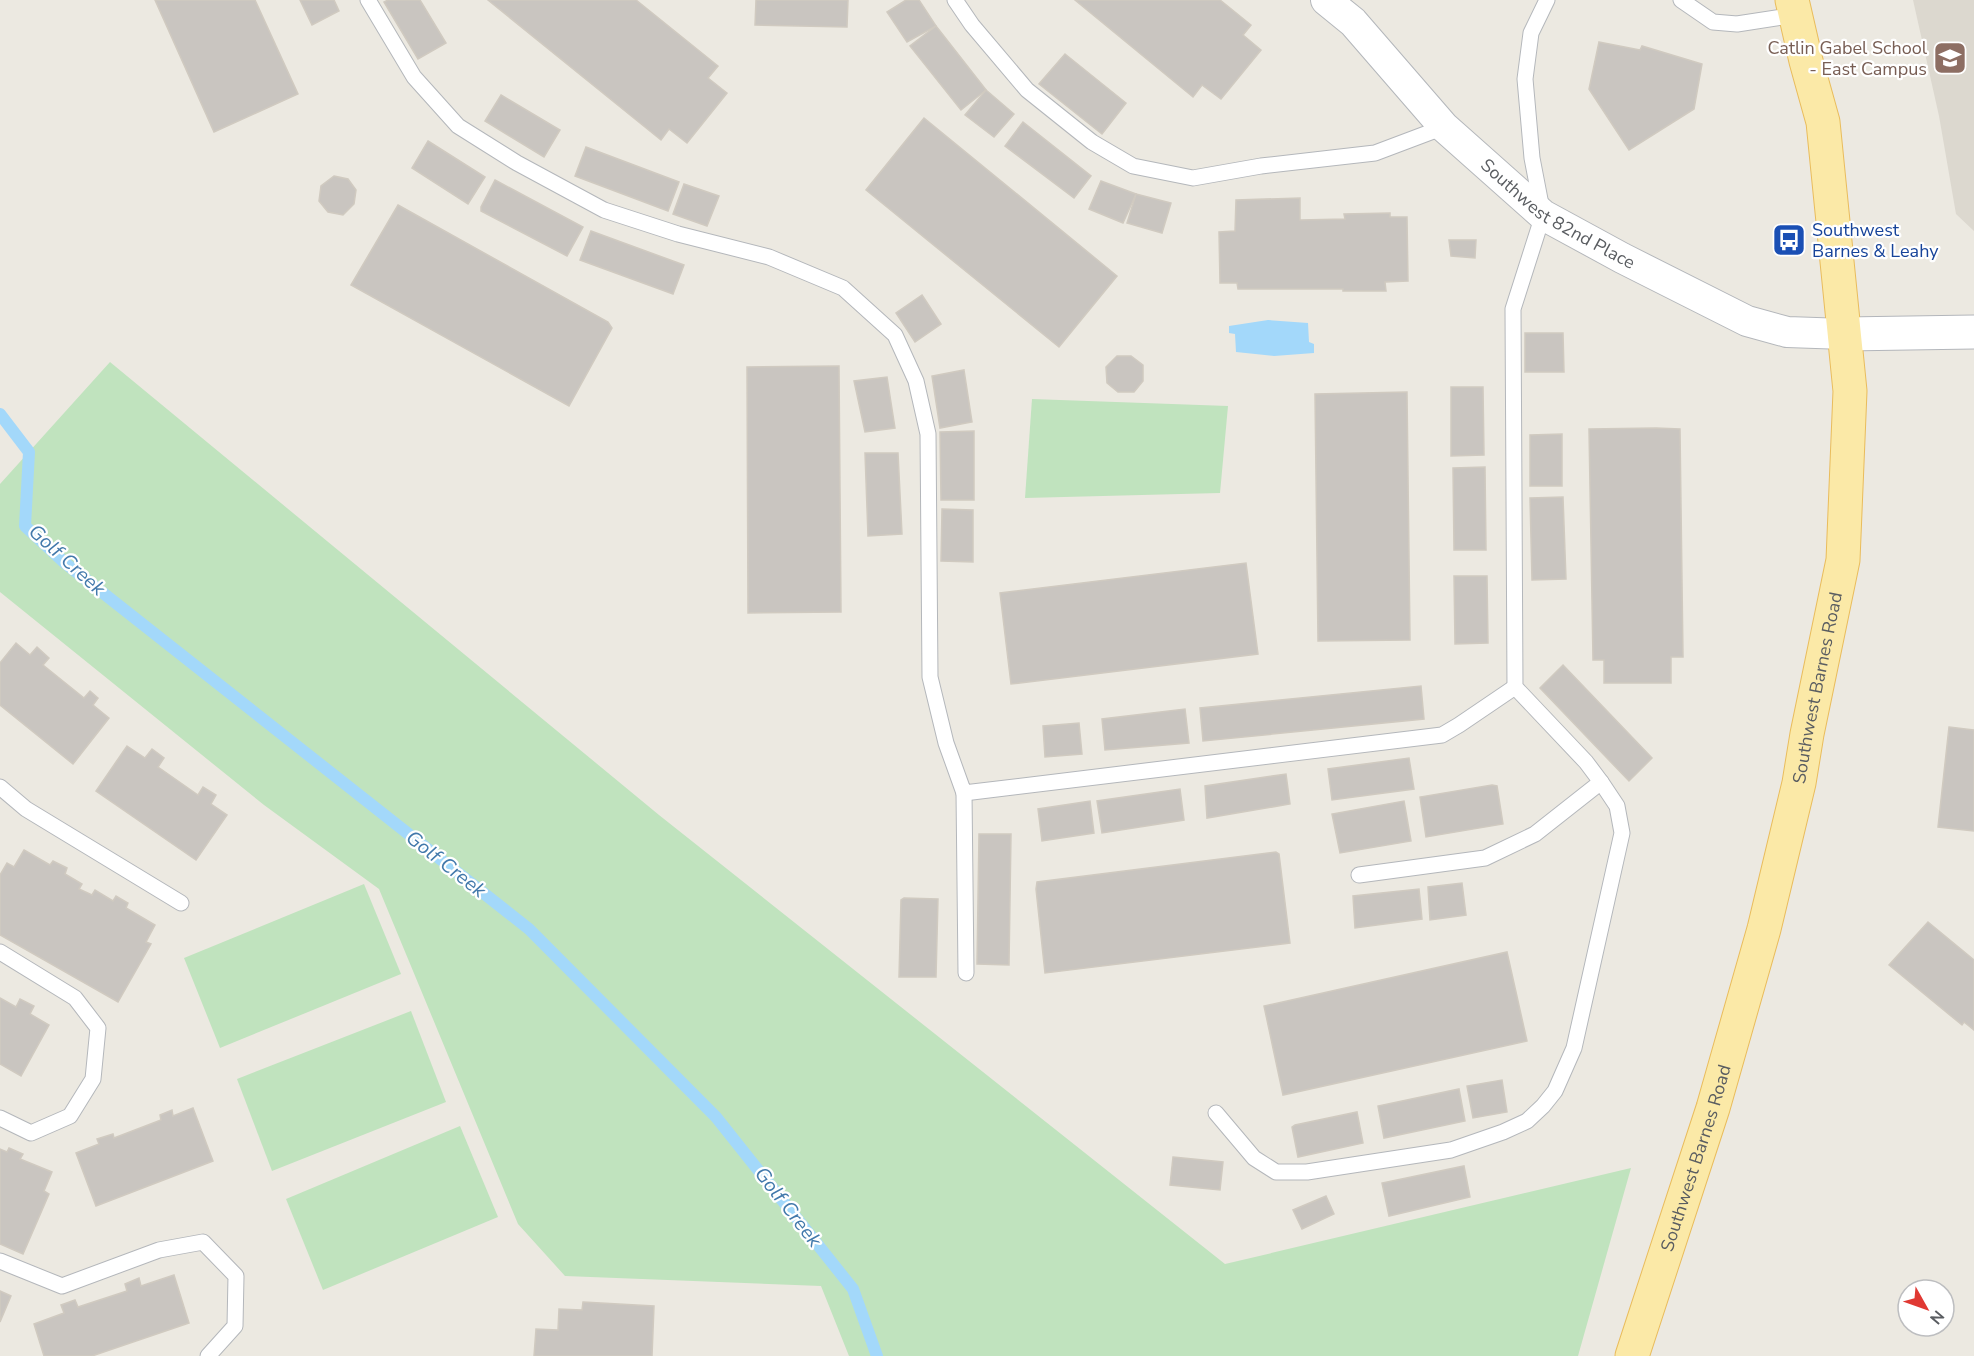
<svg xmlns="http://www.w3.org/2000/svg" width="1974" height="1356" font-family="'Nunito Sans',sans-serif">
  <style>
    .education { fill: #dcd8cf }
    .green { fill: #c0e3be }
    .water { fill: #a3d8fa }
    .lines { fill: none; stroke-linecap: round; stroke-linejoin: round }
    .stream { stroke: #a3d8fa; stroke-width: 12 }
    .building { fill: #c9c5c0; stroke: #d0cac0; stroke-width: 1.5 }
    .lane-casing { stroke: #b4b7bb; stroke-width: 17 }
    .street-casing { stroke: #b4b7bb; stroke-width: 32 }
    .secondary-casing { stroke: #b3b6bb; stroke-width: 35 }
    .primary-casing { stroke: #e9bc5c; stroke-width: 35 }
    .lane { stroke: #fff; stroke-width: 15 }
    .street { stroke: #fff; stroke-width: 30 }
    .secondary { stroke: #fff; stroke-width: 33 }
    .primary { stroke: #fbe9a7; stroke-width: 33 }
    .labels { text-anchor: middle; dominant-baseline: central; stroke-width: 4.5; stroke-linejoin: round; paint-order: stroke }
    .education-label { font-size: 18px; fill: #785e54; stroke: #fff; text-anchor: end }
    .street-label { font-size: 18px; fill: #5a5d61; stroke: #fff }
    .transit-label { font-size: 18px; fill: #164399; stroke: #fff; text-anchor: start }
    .water-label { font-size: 20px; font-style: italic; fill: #4279ab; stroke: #fff }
  </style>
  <rect width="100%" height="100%" fill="#ece9e1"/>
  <!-- education -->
  <polygon class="education" points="1913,0 1974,0 1974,231 1956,214 1939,116"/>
  <!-- green -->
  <g class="green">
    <polygon points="110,362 659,815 1225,1264 1631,1168 1578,1356 849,1356 821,1286 565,1276 518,1224 379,889 264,805 0,592 0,484"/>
    <polygon points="1032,399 1228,406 1220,493 1025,498"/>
    <polygon points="364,884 401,974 220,1048 184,958"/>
    <polygon points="411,1011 446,1102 272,1171 237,1079"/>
    <polygon points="460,1126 498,1217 323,1290 286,1199"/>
  </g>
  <!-- water -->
  <polygon class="water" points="1268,320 1308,323 1309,342 1314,344 1314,353 1274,356 1236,352 1235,334 1229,333 1229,326"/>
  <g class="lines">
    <!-- stream -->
    <polyline class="stream" points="0,414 29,452 25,526 65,563 529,929 716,1117 853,1289 877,1356"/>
  </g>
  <!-- building -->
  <g class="building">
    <polygon points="155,0 255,0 298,94 214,132"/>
    <polygon points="300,0 334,0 339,11 312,25"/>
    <polygon points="388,0 420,0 446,43 418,59 384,2"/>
    <polygon points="488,0 636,0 718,66 708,78 727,93 687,143 669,129 661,140"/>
    <polygon points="756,0 848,0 847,27 755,25"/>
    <polygon points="906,0 919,0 936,26 907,42 887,12"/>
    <polygon points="1075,0 1220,0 1251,25 1243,35 1261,50 1221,99 1202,85 1193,97"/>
    <polygon points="936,26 986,90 961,110 910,46"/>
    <polygon points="1599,42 1640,50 1642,46 1702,64 1694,109 1629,150 1589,89"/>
    <polygon points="1065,54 1126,103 1102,134 1039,84"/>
    <polygon points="986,90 1014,114 994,137 965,115"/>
    <polygon points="501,95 560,130 544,157 485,121"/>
    <polygon points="924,118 1117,276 1059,347 866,190"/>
    <polygon points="1023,122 1091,176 1074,198 1005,146"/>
    <polygon points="428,141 485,177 468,204 412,168"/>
    <polygon points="586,147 679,182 668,211 575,176"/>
    <polygon points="334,176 348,179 356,190 354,204 343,215 328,212 319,201 321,186"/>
    <polygon points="495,180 583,227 567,256 481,211 481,207"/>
    <polygon points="1101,181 1136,194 1123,223 1089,209"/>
    <polygon points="684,184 719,196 707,226 673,214"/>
    <polygon points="1136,194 1171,203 1162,233 1127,223"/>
    <polygon points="1300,198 1300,220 1345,219 1344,214 1390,213 1390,217 1407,217 1408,281 1385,282 1386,291 1343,291 1343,289 1238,289 1237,283 1220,283 1219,232 1235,231 1236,200"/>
    <polygon points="398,205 608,322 612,328 569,406 351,285"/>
    <polygon points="591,231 684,265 673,294 580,260"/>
    <polygon points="1449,240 1476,240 1475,258 1451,256"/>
    <polygon points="922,295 941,324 915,342 896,313"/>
    <polygon points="1525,333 1563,333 1564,372 1525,372"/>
    <polygon points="1117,356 1131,356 1143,365 1143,381 1134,392 1118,392 1107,383 1106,367"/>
    <polygon points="839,366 841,612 748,613 747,367"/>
    <polygon points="964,370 972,422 940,428 932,376"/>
    <polygon points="887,377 895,428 865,432 854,381"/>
    <polygon points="1451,387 1483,387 1484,455 1451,456"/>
    <polygon points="1407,392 1410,640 1318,641 1315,394"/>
    <polygon points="1656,428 1680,429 1683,657 1671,657 1671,683 1604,683 1604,660 1593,660 1589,429"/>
    <polygon points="974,431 974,500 941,500 940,432"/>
    <polygon points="1562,434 1562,486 1530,486 1530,435"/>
    <polygon points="865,453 898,453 902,534 868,536"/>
    <polygon points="1485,467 1486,550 1454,550 1453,468"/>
    <polygon points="1563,497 1566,579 1532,580 1530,498"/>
    <polygon points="942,509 973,510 973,562 941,561"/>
    <polygon points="1246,563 1258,654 1011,684 1000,593"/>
    <polygon points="1454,576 1487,576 1488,643 1455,644"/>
    <polygon points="16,643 30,655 37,647 49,658 43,665 84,698 90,691 98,698 93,705 109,718 73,764 0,705 0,663"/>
    <polygon points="1563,665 1652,758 1629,781 1540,688"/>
    <polygon points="1421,686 1424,719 1203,741 1200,708"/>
    <polygon points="1185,709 1189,743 1105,750 1102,719"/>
    <polygon points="1079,723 1082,754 1045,757 1043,726"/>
    <polygon points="1949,727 1974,730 1974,831 1938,827"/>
    <polygon points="127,746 145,758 152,749 164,758 158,767 198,795 203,787 216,795 211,804 227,815 196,860 96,791"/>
    <polygon points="1409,758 1414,789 1332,800 1328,769"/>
    <polygon points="1286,774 1290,804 1207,818 1205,786"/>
    <polygon points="1492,785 1497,786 1503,824 1426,837 1420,797"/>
    <polygon points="1180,789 1184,820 1102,833 1097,801"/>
    <polygon points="1090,801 1094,833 1042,841 1038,809"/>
    <polygon points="1404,801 1411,841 1340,853 1332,814"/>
    <polygon points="979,834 1011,834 1009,965 977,964"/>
    <polygon points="24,850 50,865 53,861 67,868 65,874 82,884 79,889 92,895 95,890 113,901 116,896 128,903 126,908 155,925 146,942 151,944 118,1002 0,935 0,875 7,863 14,867"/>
    <polygon points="1276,852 1279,854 1290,943 1045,973 1036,889 1037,882"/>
    <polygon points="1462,883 1466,915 1430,920 1428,887"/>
    <polygon points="1419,889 1422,919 1355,928 1353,896"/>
    <polygon points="904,898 938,899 936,977 899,977 901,900"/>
    <polygon points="1928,922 1974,960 1974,1030 1964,1022 1962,1025 1889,965"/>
    <polygon points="1507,952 1527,1041 1283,1095 1264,1006"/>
    <polygon points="0,998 16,1007 20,999 34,1006 30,1014 49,1025 21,1076 0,1064"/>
    <polygon points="1502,1080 1507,1112 1473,1118 1467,1086"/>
    <polygon points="1459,1089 1465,1121 1384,1138 1378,1106"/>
    <polygon points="193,1108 213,1161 96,1206 76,1153 99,1144 97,1139 113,1134 114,1138 161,1120 160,1115 172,1110 173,1116"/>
    <polygon points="1357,1112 1363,1143 1298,1157 1292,1127 1295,1125"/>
    <polygon points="9,1148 23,1154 20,1159 52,1172 44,1191 49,1194 23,1254 0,1244 0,1149 7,1152"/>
    <polygon points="1173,1157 1223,1162 1220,1190 1170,1185"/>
    <polygon points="1464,1166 1470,1197 1389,1216 1382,1183"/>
    <polygon points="1326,1196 1334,1214 1302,1229 1293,1210"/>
    <polygon points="174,1275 189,1323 92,1356 44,1356 34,1324 64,1313 61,1305 75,1300 78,1307 127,1291 125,1284 139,1278 141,1286"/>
    <polygon points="0,1291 11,1296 0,1322"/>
    <polygon points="583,1302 654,1306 652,1356 534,1356 536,1329 558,1330 559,1309 582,1310"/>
  </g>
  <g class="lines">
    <defs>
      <g id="lane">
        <polyline points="368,0 414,77 458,126 517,163 604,210 678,234 769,257 843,288 895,335 916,381 928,434 930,677 946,743 964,793 1442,735 1459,725 1515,687"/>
        <polyline points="955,0 972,25 1027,90 1092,142 1133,166 1193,178 1261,166 1375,153 1444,127"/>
        <polyline points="1681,0 1713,22 1737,24 1796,15"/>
        <polyline points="0,787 26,809 181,903"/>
        <polyline points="964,793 966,973"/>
        <polyline points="1359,875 1485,858 1535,834 1601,782"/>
        <polyline points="0,952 75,998 98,1028 93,1079 70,1116 31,1133 0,1118"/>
        <polyline points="1216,1113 1254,1158 1276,1172 1307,1172 1451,1150 1503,1132 1527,1121 1543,1106 1555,1091 1574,1048 1622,833 1617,806 1601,782 1586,762 1515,687 1513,309 1543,215 1532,158 1525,79 1531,33 1547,0"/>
        <polyline points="0,1261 62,1286 159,1250 203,1242 236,1276 235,1326 208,1356"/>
      </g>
      <g id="street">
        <path id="s1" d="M1326,0L1353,22L1444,127L1543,215L1622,258L1747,321L1787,332L1845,334"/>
      </g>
      <polyline id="secondary" points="1845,334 1974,332"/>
      <g id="primary">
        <path id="s2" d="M1632,1356L1713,1108L1764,929L1799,783L1807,734L1843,560L1850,391L1823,122L1806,61L1792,0"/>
      </g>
    </defs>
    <!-- lane casing -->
    <use href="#lane" class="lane-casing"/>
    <!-- street casing -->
    <use href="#street" class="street-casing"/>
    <!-- secondary casing -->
    <use href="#secondary" class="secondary-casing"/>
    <!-- primary casing -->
    <use href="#primary" class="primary-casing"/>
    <!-- lane -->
    <use href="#lane" class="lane"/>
    <!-- street -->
    <use href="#street" class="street"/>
    <!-- secondary -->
    <use href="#secondary" class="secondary"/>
    <!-- primary -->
    <use href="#primary" class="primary"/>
  </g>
  <!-- icons -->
  <defs>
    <symbol id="school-square" viewBox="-11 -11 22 22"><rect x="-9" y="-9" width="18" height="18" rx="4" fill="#8d6e63" stroke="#fff"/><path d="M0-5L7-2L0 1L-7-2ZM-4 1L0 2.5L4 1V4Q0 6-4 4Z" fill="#fff"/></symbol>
    <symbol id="bus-square" viewBox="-11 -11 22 22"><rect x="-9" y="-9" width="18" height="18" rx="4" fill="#1a4fb4" stroke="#fff"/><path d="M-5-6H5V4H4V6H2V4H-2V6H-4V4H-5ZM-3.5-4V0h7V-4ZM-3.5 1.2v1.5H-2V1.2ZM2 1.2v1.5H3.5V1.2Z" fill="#fff"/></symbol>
  </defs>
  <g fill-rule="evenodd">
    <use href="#school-square" x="1931" y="39" width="38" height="38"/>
    <use href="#bus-square" x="1770" y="221" width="38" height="38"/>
  </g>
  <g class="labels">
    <!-- education labels -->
    <g class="education-label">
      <text x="1927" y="48">Catlin Gabel School<tspan x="1927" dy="21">- East Campus</tspan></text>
    </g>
    <!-- street labels -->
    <g class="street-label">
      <text stroke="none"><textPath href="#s1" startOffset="318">Southwest 82nd Place</textPath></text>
      <text stroke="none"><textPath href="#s2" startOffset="694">Southwest Barnes Road</textPath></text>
      <text stroke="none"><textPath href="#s2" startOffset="208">Southwest Barnes Road</textPath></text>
    </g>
    <!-- transit labels -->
    <g class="transit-label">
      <text x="1812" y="230">Southwest<tspan x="1812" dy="21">Barnes &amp; Leahy</tspan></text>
    </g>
    <!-- water labels -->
    <g class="water-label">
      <text transform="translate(67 560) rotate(42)">Golf Creek</text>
      <text transform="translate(446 864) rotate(38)">Golf Creek</text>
      <text transform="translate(788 1207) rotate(52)">Golf Creek</text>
    </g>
  </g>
  <!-- north arrow -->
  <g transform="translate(1926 1308) rotate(130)"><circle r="28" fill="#ffffff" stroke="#bdbec0" stroke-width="1.5"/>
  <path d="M0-4.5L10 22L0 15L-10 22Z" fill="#e03933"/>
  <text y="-9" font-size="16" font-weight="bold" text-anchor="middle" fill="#5a5d61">N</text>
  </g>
</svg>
